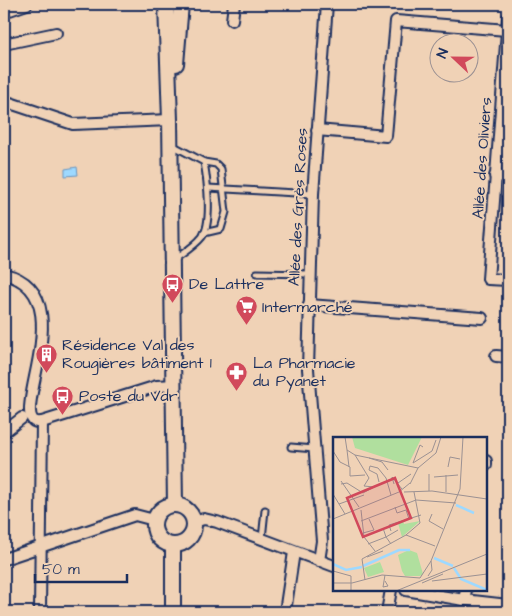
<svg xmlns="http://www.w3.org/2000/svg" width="512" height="616" font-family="'Architects Daughter',sans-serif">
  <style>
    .water { fill: #9ed9ff; stroke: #6a95bf }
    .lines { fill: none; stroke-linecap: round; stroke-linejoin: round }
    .lane-casing { stroke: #1b2f5e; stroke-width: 9 }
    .street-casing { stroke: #1b2f5e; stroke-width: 14 }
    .secondary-casing { stroke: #1b2f5e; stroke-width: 18 }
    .lane { stroke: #f0d2b6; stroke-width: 5 }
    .street { stroke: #f0d2b6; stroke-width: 10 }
    .secondary { stroke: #f0d2b6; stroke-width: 14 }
    .labels { text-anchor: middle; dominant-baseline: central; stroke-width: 4; stroke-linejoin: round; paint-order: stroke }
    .street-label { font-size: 16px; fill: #1b2f5e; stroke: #f0d2b6 }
    .poi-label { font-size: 16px; fill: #1b2f5e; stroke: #f0d2b6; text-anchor: start }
    .inset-river { fill: none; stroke: #9ed9ff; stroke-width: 2.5 }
    .inset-road { fill: none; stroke: #9b9193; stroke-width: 1 }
    .view { fill: #d1495b; fill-opacity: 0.15; stroke: #d1495b; stroke-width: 2.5 }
    .inset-edge { fill: none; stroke: #1b2f5e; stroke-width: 2.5 }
  </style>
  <rect width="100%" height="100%" fill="#f0d2b6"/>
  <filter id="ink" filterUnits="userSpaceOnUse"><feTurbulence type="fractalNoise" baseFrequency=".02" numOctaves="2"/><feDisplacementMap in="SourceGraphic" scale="10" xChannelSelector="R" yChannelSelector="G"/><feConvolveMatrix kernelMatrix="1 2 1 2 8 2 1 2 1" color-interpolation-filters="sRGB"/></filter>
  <g filter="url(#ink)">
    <!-- water -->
    <polygon class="water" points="77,167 78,175 65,176 65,169"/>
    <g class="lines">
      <defs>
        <g id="lane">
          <path d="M172,145L204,162C207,179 213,223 202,237C195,246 183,253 174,260"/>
          <polyline points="208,188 313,194"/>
          <polyline points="204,233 221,229 226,212 221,169 216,164 204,162"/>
          <polyline points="257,273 309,274"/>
          <polyline points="291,447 314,449"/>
          <polyline points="262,539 265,510"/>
        </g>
        <g id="street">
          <polyline points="4,12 27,4"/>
          <polyline points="508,18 488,279 508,280"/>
          <polyline points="232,20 234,4"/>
          <polyline points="4,44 56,33"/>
          <polyline points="4,101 73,124 170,120"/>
          <polyline points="317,130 386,136 396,21 507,30"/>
          <polyline points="495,176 508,177"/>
          <path d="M4,274C88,293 0,429 42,422L157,386L175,385"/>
          <polyline points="309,305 482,318"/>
          <polyline points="496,356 508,357"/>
          <polyline points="4,432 22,418"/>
          <polyline points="486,461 486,465"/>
          <polyline points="194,522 204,519 217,522 334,566"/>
          <polyline points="4,559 135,515 154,520"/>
          <polyline points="319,561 322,541 308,369 313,194 327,4"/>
          <polyline points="406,590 464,600 508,605"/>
          <polyline points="464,600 466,590"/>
          <polyline points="40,612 42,422"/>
          <polyline points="285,612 294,552"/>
          <polyline points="387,612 391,590"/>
        </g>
        <g id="secondary">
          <polyline points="166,4 170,120 175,505"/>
          <polyline points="176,64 181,4"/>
          <circle cx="174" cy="525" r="20"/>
          <polyline points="173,545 173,612"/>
        </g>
      </defs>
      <!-- lane casing -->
      <use href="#lane" class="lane-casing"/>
      <!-- street casing -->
      <use href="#street" class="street-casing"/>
      <!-- secondary casing -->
      <use href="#secondary" class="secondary-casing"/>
      <!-- lane -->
      <use href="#lane" class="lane"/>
      <!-- street -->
      <use href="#street" class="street"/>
      <!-- secondary -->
      <use href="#secondary" class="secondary"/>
    </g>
  </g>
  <!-- icons -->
  <defs>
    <symbol id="bus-pin" viewBox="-11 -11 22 30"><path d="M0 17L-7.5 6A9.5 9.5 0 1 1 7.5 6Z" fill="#d1495b" stroke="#f0d2b6"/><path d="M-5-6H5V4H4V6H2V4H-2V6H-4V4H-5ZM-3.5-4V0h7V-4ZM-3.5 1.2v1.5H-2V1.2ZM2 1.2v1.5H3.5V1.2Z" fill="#fff"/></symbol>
    <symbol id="supermarket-pin" viewBox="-11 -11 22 30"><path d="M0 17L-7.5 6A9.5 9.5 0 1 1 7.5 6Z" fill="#d1495b" stroke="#f0d2b6"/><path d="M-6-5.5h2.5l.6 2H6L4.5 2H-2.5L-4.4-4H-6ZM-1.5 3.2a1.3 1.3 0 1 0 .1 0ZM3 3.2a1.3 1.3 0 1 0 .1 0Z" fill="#fff"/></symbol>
    <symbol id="building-pin" viewBox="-11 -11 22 30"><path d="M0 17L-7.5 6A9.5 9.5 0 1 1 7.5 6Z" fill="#d1495b" stroke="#f0d2b6"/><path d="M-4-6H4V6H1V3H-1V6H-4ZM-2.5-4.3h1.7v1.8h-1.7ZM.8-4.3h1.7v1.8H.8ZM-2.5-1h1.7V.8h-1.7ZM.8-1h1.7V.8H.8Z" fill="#fff"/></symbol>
    <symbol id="pharmacy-pin" viewBox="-11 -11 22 30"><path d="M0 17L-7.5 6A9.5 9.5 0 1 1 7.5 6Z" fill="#d1495b" stroke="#f0d2b6"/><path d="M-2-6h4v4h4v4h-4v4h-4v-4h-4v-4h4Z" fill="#fff"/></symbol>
  </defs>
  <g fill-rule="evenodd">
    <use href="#bus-pin" x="160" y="272" width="25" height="34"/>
    <use href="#supermarket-pin" x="234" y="294" width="25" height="34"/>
    <use href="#building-pin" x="34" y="342" width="25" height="34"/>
    <use href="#pharmacy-pin" x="224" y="360" width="25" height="34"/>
    <use href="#bus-pin" x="50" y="384" width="25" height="34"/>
  </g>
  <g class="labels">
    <!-- street labels -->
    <g class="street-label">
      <text transform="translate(482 158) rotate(-86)">Allée des Oliviers</text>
      <text transform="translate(298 207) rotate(-87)">Allée des Grès Roses</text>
    </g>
    <!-- poi labels -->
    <g class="poi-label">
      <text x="189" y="284">De Lattre</text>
      <text x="262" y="307">Intermarché</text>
      <text x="62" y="345">Résidence Val des<tspan x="62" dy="18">Rougières bâtiment 1</tspan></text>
      <text x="253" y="363">La Pharmacie<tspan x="253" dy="18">du Pyanet</tspan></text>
      <text x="79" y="396">Poste du Vdr</text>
    </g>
  </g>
  <!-- overview -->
  <g transform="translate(333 437)">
    <rect width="154" height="154" fill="#f0d2b6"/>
    <path d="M19,0H89L75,28L22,11ZM70,84L71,87L87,84L69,100L65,86ZM76,113L84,116L90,137L87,139H72L69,134L65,118ZM47,125L51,135L35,140L31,131Z" fill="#b0df9e"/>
    <path class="inset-river" d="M123,68L141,76M101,121L120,129M0,127L13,133L29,130M30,129L66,113H77M121,131L128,142L154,153"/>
    <path class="inset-road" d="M12,0L14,13L22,18L36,41L31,49L41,50L30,56M90,10L87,8L80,26L99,14L103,3M14,13L16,30M0,14L7,25L17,30V39L32,38M22,18L85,31M36,21L49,25L55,33M115,30L117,20L127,22M101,40L125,38M8,44L26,70M46,45L44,37L36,33L37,29L45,31L53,41L58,58M65,46L78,37M8,47L14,46L30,56M61,47L59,40L69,52M77,47L85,31L103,16L108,0M96,54V37M71,55L99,54L154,62M113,55V38M0,57L12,77M6,67L31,58M62,70L64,76L73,73L76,82M28,73L31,100L42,114M99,77L96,84L110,92M0,82L66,55L77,46M28,84L83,63L123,66M50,91L53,100L65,93M58,94L56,88L88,78M30,96L41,93L36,82M73,98L102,109M35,107L53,100L58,107M34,120L50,114M98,124L127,52L130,0M0,134L18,139V154M52,138L50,150L55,149L52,144M95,139L99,133L98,124M32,143L29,122L73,98L87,86L81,55M99,144L154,137M0,146H19L49,138L87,141L98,124M89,146L110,137M63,154L154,117"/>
    <path class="view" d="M62,41L78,81L30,100L14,61Z"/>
    <rect width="154" height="154" class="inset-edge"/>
  </g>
  <!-- margin -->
  <rect width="512" height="616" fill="none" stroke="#f0d2b6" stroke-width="20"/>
  <rect x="10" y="10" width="492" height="596" fill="none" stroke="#1b2f5e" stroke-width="2" filter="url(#ink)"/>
  <!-- north arrow -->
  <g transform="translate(454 58) rotate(292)"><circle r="24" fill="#f0d2b6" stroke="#9b9193"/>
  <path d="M0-4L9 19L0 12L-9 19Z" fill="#d1495b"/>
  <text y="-8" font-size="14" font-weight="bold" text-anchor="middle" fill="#1b2f5e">N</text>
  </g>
  <!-- scale -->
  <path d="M35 574v8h92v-8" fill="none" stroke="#1b2f5e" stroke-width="2.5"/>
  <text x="42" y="574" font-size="15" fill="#1b2f5e" stroke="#f0d2b6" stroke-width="4" paint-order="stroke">50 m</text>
</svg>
